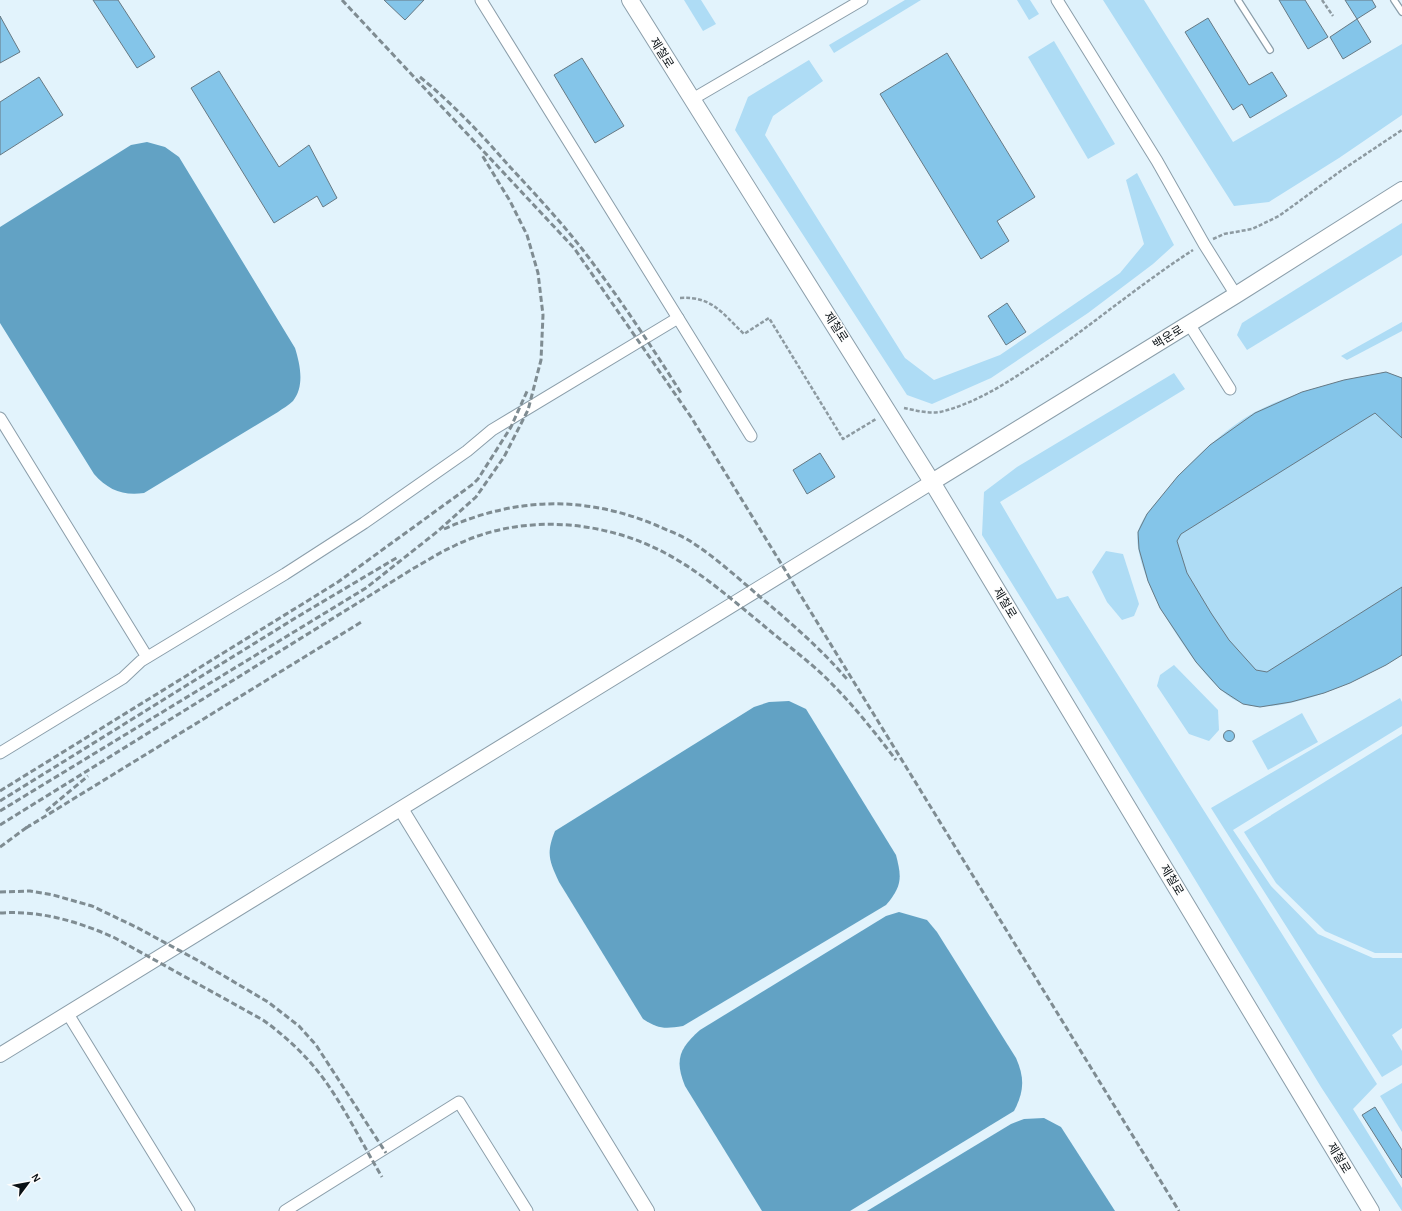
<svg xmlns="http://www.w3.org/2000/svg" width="1402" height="1211" font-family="'Alegreya Sans','Noto Sans KR',sans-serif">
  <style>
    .green { fill: #aedcf5 }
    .water { fill: #62a2c4 }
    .building { fill: #84c5e9; stroke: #667984 }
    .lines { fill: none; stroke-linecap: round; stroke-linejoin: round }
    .service-casing { stroke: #8b9eaa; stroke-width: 8 }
    .minor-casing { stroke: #8b9eaa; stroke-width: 13 }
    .tertiary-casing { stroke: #8b9eaa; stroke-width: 16 }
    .secondary-casing { stroke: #8b9eaa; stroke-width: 18 }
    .path { stroke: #8d9aa1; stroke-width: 2.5; stroke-dasharray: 4 2; stroke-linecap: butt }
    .service { stroke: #fff; stroke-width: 5.5 }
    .minor { stroke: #fff; stroke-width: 11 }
    .tertiary { stroke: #fff; stroke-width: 14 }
    .secondary { stroke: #fff; stroke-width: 16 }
    .rail { stroke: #7f8c92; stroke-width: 3; stroke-dasharray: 6 3; stroke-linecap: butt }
    .labels { text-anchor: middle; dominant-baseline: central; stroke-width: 3; stroke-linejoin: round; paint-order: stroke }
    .street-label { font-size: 12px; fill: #0a1115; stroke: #fdfdfd }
  </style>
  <rect width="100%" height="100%" fill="#e2f3fc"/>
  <!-- green -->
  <g class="green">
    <polygon points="684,0 701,0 716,24 703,31"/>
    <polygon points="905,0 921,0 834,53 829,45"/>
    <polygon points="1017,0 1030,0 1039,14 1029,20"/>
    <polygon points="1103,0 1144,0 1233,142 1402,44 1402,115 1339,158 1269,202 1234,206"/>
    <polygon points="1054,41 1115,144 1088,159 1028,57"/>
    <polygon points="809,60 823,81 773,116 765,135 905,358 934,380 1000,355 1120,273 1144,244 1126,180 1137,173 1174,245 1153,264 1088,313 991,378 932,404 907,395 735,130 748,97"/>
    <polygon points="1402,223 1402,255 1247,350 1237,335 1242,323"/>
    <polygon points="1402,322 1402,331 1347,360 1341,356"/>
    <path d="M1386,372L1402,378V655C1368,677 1284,717 1244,704C1214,695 1181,642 1165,616C1154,598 1133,552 1138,531C1143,515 1157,502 1168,489C1191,461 1223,430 1255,412C1296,391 1341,380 1386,372Z"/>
    <polygon points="1174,373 1185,389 1000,502 1057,599 1068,596 1377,1084 1353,1109 1402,1188 1402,1211 1321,1087 1174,845 982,535 984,492 1017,467"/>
    <polygon points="1106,551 1123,554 1139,604 1134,616 1122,620 1107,602 1092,572"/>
    <polygon points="1174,665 1218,710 1219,730 1209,741 1189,734 1157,686 1160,675"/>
    <polygon points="1400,698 1402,702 1402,726 1233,830 1271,886 1318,934 1373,958 1402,958 1402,1028 1392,1035 1402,1051 1402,1065 1382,1077 1211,808"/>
    <polygon points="1302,713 1318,742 1268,770 1252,741"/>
    <polygon points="1402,734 1402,953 1375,953 1325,931 1276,883 1244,832"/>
    <polygon points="1402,1083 1402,1132 1380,1096"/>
  </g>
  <!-- water -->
  <g class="water">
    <path d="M147,142L165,147L179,157L295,348C300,364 305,386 293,401C289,405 282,409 278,412L144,493C123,496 108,490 94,474L0,323V227L131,145Z"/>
    <path d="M789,701L806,709L896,855C902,878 902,886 886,905L683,1026C665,1029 658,1029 643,1019L559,882C549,861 546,853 555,831L754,707L769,702Z"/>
    <path d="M899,912L927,920L937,932L1016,1058C1025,1078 1024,1092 1014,1111L850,1211H762L685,1086C674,1059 680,1048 700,1030L886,916Z"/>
    <polygon points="1044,1118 1061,1127 1115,1211 867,1211 1011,1124 1024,1119"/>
  </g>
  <!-- building -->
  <g class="building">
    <polygon points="93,0 118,0 155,57 137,68"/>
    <polygon points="384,0 424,0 405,20"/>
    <polygon points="1279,0 1305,0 1328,37 1308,49"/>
    <polygon points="1345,0 1372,0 1376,7 1357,19"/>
    <polygon points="0,16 20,52 0,63"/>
    <polygon points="1208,18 1249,85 1272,72 1287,96 1250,118 1242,104 1233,110 1185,32"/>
    <polygon points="1357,19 1371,42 1343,59 1330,37"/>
    <polygon points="947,53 1035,197 997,221 1009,241 981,259 880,94"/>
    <polygon points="582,58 624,126 595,143 554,75"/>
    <polygon points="219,71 279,167 309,145 337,198 323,207 317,196 274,223 191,88"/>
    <polygon points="39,77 63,115 0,155 0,102"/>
    <polygon points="1007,303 1026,332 1006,345 988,316"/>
    <polygon points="1386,372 1402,378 1402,438 1375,413 1181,534 1177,541 1187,573 1211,613 1229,640 1256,670 1267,672 1402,587 1402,655 1386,665 1350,683 1324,693 1291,702 1260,707 1243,704 1220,689 1196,662 1160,608 1148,581 1139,549 1138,532 1147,514 1178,476 1210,445 1255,413 1302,392 1344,380"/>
    <polygon points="820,453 835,477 807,494 793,470"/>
    <circle cx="1229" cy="736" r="5.5"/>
    <polygon points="1375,1107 1402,1150 1402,1178 1362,1115"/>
  </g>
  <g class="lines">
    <defs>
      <g id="service">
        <polyline points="1238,0 1270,50"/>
        <polyline points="1394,0 1402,12"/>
      </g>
      <g id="minor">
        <polyline points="481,0 751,436"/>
        <polyline points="1057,0 1157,161 1204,244 1236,295"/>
        <polyline points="691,100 862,0"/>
        <polyline points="1189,324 1230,389"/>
        <polyline points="0,418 147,657"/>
        <polyline points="0,753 123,678 141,661 285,574 364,523 467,451 492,430 678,318"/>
        <polyline points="68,1014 189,1211"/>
        <polyline points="285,1211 459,1102 527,1211"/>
      </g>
      <g id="tertiary">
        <polyline points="401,809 647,1211"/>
        <polyline points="0,1055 932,482"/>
      </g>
      <g id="secondary">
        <polyline points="630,0 932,482 1371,1211"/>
        <polyline points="932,482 1236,295 1402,190"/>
      </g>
    </defs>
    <!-- service casing -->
    <use href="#service" class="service-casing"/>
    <!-- minor casing -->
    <use href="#minor" class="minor-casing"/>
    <!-- tertiary casing -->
    <use href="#tertiary" class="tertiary-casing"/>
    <!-- secondary casing -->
    <use href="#secondary" class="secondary-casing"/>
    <!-- path -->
    <g class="path">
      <polyline points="1322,0 1333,16"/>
      <polyline points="1213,239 1224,234 1252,229 1279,216 1342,170 1402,130"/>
      <path d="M680,298C712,296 722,313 744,334L769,318L843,439L876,419"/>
      <path d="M904,408C914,410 929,414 940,412C978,403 1011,380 1044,358C1094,323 1142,283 1193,250"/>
    </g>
    <!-- service -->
    <use href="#service" class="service"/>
    <!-- minor -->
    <use href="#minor" class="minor"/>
    <!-- tertiary -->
    <use href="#tertiary" class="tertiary"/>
    <!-- secondary -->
    <use href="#secondary" class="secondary"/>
    <!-- rail -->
    <g class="rail">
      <polyline points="342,0 574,248 691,417 1179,1211"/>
      <path d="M420,77C453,104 482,135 510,167C537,196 565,226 589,258C622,302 652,347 681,393"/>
      <path d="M444,529C516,497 585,495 658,526C669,531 683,536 693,543C716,558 738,578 759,596C790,622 820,648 847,679"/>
      <polyline points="0,791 338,582 473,484 478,479 511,427 528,389"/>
      <polyline points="0,801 297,617 398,557"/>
      <polyline points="0,811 366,588 438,531 476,497 504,457 528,410 541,360 543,315 538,273 527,235 510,201 482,155"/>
      <polyline points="46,811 88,776"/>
      <path d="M0,825L414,568C427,561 440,552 454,546C524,511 613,520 679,561C709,579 736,603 763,625C785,644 811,662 832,684C855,707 876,734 896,760"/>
      <polyline points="26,828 363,621"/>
      <polyline points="0,847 30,825"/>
      <polyline points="0,892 30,891 53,895 92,906 136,927 197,960 268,1002 299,1026 316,1045 386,1153"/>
      <path d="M0,913C40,910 80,922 115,938L263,1020C288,1038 310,1059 328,1085C348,1114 364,1147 382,1177"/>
    </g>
  </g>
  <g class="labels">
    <!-- street labels -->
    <g class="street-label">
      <text transform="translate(662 53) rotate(58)">제철로</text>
      <text transform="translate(836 327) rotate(57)">제철로</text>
      <text transform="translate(1168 337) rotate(-32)">백운로</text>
      <text transform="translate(1005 603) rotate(59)">제철로</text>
      <text transform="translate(1172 880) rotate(59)">제철로</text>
      <text transform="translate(1339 1158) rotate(59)">제철로</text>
    </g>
  </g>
  <!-- north arrow -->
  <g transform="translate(28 1183) rotate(58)" stroke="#fdfdfd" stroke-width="3" paint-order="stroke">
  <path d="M0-3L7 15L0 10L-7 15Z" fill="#0a1115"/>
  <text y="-6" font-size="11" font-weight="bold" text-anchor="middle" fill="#0a1115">N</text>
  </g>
</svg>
